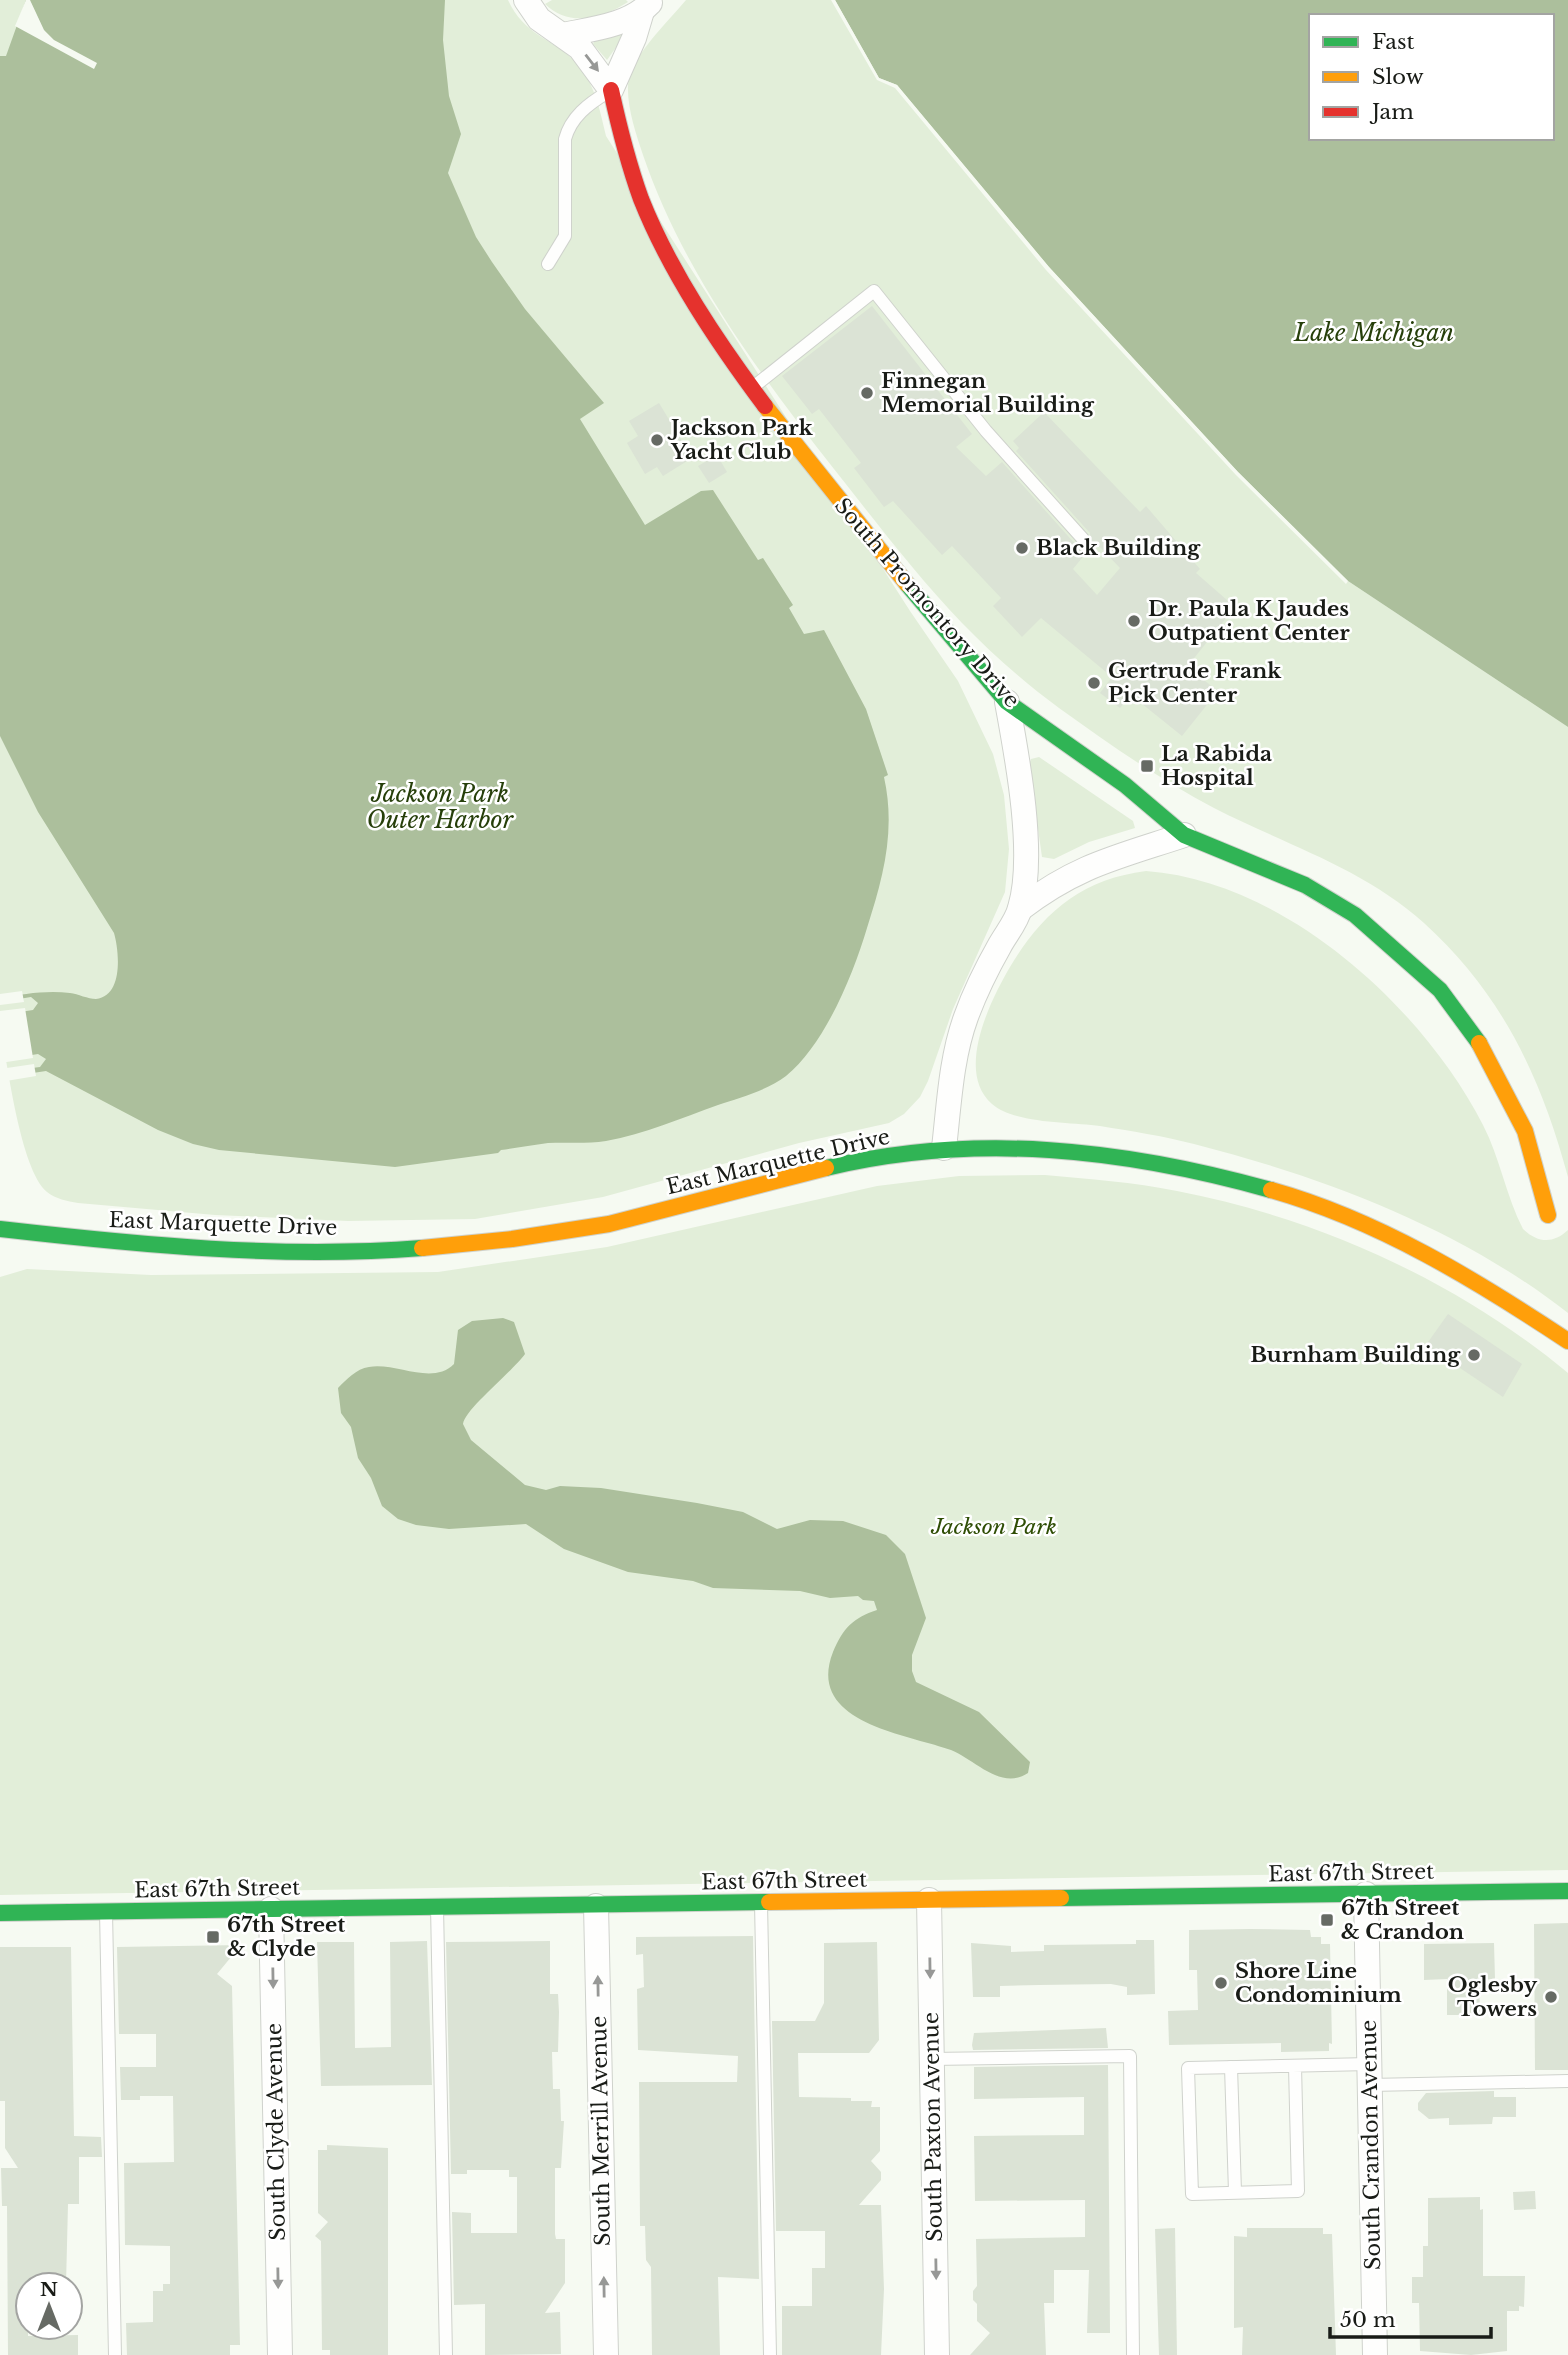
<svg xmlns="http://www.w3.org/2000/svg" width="1568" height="2355" font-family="'Libre Baskerville',serif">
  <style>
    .green { fill: #e2eed9 }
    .water { fill: #acbf9c; fill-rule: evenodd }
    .pier { fill: #f6faf2 }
    .building { fill: #dbe3d5; fill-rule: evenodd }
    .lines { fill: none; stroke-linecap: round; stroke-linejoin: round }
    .lane-casing { stroke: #cfd2cc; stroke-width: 14 }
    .street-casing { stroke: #cfd2cc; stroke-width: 26 }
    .fast-casing { stroke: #cfd2cc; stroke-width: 18 }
    .slow-casing { stroke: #cfd2cc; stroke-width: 18 }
    .jam-casing { stroke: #cfd2cc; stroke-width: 18 }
    .lane { stroke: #fefefd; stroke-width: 12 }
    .street { stroke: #fefefd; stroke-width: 24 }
    .fast { stroke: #30b455; stroke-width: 16 }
    .slow { stroke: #ff9f0a; stroke-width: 16 }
    .jam { stroke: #e5322d; stroke-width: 16 }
    .oneway { fill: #979896 }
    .poi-dot { fill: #666a64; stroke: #fff; stroke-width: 2.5 }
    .labels { text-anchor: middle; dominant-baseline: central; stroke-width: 5; stroke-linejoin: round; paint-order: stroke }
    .poi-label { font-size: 21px; font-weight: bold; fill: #191c17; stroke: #fff; text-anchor: start }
    .street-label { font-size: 21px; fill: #191c17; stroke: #fff }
    .park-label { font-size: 21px; font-style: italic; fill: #2e4d04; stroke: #fff }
    .water-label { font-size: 23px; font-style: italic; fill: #263f0a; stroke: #fff }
  </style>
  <rect width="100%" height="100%" fill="#f6faf2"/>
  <!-- green -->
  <g class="green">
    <path d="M0,0H508C524,35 551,38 575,61C594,81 600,110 606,136L910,611L958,681L993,754L1004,795L1009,849L1005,892L953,1009L928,1081L920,1097L904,1114L889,1123L799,1143L603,1197L475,1219L348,1221L215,1215L78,1203C67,1201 56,1199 47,1192C20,1169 7,1061 0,1024Z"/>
    <path d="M552,0H626L628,2C603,18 569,28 545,4Z"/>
    <path d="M686,0H835L879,78L897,85L1348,581L1568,727V1177C1541,1077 1502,994 1424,923C1363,868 1286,845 1214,808C1159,779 1109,744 1059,708C1025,683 991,653 962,623C916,575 876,522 834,469C759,373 683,272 643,155C636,134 627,108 628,85C629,58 669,21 686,0Z"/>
    <polygon points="622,33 622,39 607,60 593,44 595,40"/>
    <polygon points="1039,757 1133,821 1135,828 1089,842 1054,859 1042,857 1029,765 1031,759"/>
    <path d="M1146,871C1284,881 1422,1006 1483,1125C1500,1158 1506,1196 1523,1229C1538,1243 1553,1244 1568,1230V1313C1459,1228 1326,1178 1194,1144C1163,1136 1131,1131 1100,1126C1070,1122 1015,1124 992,1104C955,1072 990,1001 1010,967C1042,913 1082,879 1146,871Z"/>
    <path d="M1045,1175C1089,1179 1133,1182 1177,1191C1318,1218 1457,1281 1568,1373V1870L0,1895V1277L27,1269L151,1275L438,1272L607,1247L877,1186L959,1176Z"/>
  </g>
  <!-- water -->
  <g class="water">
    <path d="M26,0H445L443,40L449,96L461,134L448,173L476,237L492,262L525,309L604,403L580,419L645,525L701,491L713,490L758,560L763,558L793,605L789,608L804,634L824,630L866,709L888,775L884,777C896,831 883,878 867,928C853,975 825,1044 786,1076C768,1090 739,1098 718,1105C681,1118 645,1134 606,1141C586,1144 568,1142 548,1143C532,1145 516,1148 501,1150L498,1153L395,1167L219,1150L193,1144L158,1130L46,1071L0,1078V1072L40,1067L46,1059L38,1054L0,1060V1015L33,1010L38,1003L31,997L0,1002V998C23,994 47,990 70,993C78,994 88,999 96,999C124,996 119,950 114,933L38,812L0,736V56H6Z"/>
    <path d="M835,0H1568V727L1348,581L1238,472L1049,267L897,85L879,78ZM1311,16H1552V138H1311Z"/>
    <path d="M503,1318L514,1322L525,1354C512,1372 465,1409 463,1424L471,1440L525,1485L546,1490L560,1486L601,1488L697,1503L743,1512L777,1529L810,1520L843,1521L886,1535L905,1554L926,1618L912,1655V1671L916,1682L979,1712L1030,1762L1028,1773C1001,1791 974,1759 951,1750C907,1734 805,1723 833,1652C843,1628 853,1618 877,1610L874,1601L863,1600L858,1596L830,1598L800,1591L713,1588L693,1581L628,1572L564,1549L526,1524L449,1529L416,1525L398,1519L382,1506L371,1478L358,1458L351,1427L341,1413L338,1388C347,1379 356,1369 369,1367C396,1362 432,1386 454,1364L458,1330L472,1321Z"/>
  </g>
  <!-- pier -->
  <g class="pier">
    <polygon points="26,0 30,0 44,30 54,40 97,63 94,69 15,26"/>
    <polygon points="831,0 835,0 879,78 897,85 1049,267 1238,472 1348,581 1346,584 1236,475 1046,270 895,88 877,80"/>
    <polygon points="22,991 24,1002 0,1005 0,994"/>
    <polygon points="25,1008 33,1058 0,1063 0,1011"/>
    <polygon points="34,1064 36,1076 0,1082 0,1069"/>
  </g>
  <!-- building -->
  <g class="building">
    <path d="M872,306L972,434L956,447L986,476L1002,462L1076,545L1084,548L1089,545L1090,533L1016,451L1019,448L1013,441L1044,412L1140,512L1146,506L1200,569L1196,573L1235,607L1187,667L1218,691L1182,736L1131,695L1120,708L1100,693L1112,677L1041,618L1022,637L993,606L1001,598L952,546L942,555L893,501L884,507L854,468L861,463L819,409L812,414L782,376ZM1095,542L1120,568L1097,595L1073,569Z"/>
    <polygon points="659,403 692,458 663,476 657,467 645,474 627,443 638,436 629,421"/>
    <polygon points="717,455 727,472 709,483 698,466"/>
    <polygon points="1448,1314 1522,1364 1503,1397 1426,1345"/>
    <polygon points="1568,1923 1568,2070 1535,2070 1534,1924"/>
    <polygon points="1250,1929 1310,1930 1311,1937 1321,1937 1321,1944 1330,1944 1332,2044 1329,2043 1329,2051 1281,2052 1281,2043 1169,2045 1168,2011 1198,2010 1197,1970 1189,1970 1189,1930"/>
    <polygon points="753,1936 759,2279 718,2277 720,2355 652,2355 651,2267 646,2260 645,2226 640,2226 639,2082 737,2082 738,2056 638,2050 637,1989 644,1987 643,1954 636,1955 636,1937"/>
    <polygon points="1136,1940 1154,1940 1155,1994 1127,1995 1127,1987 1111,1984 1039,1985 1000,1986 1000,1997 973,1997 971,1943 1011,1946 1011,1952 1044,1951 1044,1945 1136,1944"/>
    <polygon points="427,1941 432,2085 321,2086 317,1942 354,1942 355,2048 391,2047 390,1942"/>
    <polygon points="550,1941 550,1994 558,1994 559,2012 558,2052 552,2052 553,2089 560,2089 561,2121 564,2121 561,2168 555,2168 555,2234 556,2239 565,2239 565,2283 545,2313 560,2312 561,2354 485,2355 485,2304 454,2305 452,2212 471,2213 471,2233 517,2233 517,2177 509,2177 509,2170 467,2170 467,2174 451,2174 446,1942"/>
    <polygon points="877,1942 879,2040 869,2053 798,2053 799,2097 851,2098 851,2101 872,2101 871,2107 880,2107 880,2151 871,2161 881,2172 881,2180 859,2205 881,2205 884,2289 881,2355 782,2355 782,2306 812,2306 812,2268 825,2268 825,2231 776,2231 772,2021 815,2021 824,2003 824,1943"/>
    <polygon points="1494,1943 1495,1979 1479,1980 1480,2015 1447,2015 1447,1979 1424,1980 1424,1944"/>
    <polygon points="241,1945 217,1974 232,1986 240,2345 230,2345 230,2355 127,2355 126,2323 153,2322 153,2291 163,2291 163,2284 170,2284 170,2246 125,2245 124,2163 174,2162 173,2096 140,2096 140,2100 121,2100 120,2067 156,2067 156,2034 119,2034 117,1947"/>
    <polygon points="0,1947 71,1947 74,2136 101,2137 102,2157 79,2157 79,2204 68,2204 66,2285 28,2285 28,2336 78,2335 78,2355 8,2355 7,2206 2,2206 1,2168 18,2168 5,2148 5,2101 0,2101"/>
    <polygon points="1106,2028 1108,2048 973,2050 972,2045 974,2033"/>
    <polygon points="1108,2065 1110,2333 1087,2333 1089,2270 1054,2270 1054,2303 1044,2303 1046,2355 970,2355 990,2333 977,2321 977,2304 973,2300 973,2291 977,2286 976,2239 1085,2237 1085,2200 975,2201 974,2136 1084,2135 1084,2097 974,2099 974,2067"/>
    <polygon points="1494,2091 1494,2097 1516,2097 1516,2117 1493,2117 1492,2124 1449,2125 1449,2118 1429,2119 1418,2110 1418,2103 1426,2093"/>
    <polygon points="327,2145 388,2148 388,2355 330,2355 330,2350 322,2350 321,2241 315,2236 328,2222 318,2213 318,2150 327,2150"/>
    <polygon points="1535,2191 1536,2209 1514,2210 1513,2192"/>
    <polygon points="1480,2197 1480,2210 1483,2209 1483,2276 1525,2276 1524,2307 1519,2306 1519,2311 1507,2311 1507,2351 1471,2355 1420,2351 1419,2303 1412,2303 1412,2277 1423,2277 1423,2246 1428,2246 1428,2198"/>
    <polygon points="1175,2228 1177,2355 1159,2355 1155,2229"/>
    <polygon points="1247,2228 1323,2228 1323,2234 1332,2234 1336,2355 1242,2355 1243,2327 1234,2328 1234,2236 1247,2237"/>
  </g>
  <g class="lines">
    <defs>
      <g id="lane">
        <path d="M548,264L565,236V139C571,117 588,104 608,92"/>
        <polyline points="752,388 874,291 986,431 1083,539"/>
        <polyline points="761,1903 770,2355"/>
        <polyline points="437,1907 446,2355"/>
        <polyline points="106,1912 115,2355"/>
        <polyline points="931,2059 1130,2056 1133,2355"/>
        <polyline points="1295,2066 1298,2191 1192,2194 1188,2068 1369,2064"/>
        <polyline points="1231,2067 1235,2192"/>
        <polyline points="1370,2085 1568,2081"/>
      </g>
      <g id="street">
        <polyline points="526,0 539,19 580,48 611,90 634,38 642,11"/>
        <path d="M563,35C592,29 630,25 650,3"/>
        <path d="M1020,909C1077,865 1118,857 1184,835"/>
        <path d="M944,1148C949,1105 951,1058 966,1017C975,992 987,968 1000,945C1006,934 1017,921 1020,908C1036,855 1017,756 1007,702"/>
        <polyline points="1366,1894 1375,2355"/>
        <polyline points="929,1900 937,2355"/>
        <polyline points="596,1906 606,2355"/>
        <polyline points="271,1909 280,2355"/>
      </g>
      <g id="fast">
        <polyline points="907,584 1007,702 1125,785 1184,835 1305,885 1355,915 1440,990 1479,1043"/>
        <path d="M826,1168C976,1132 1124,1149 1271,1190"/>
        <path d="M0,1229C140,1245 281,1259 422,1248"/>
        <polyline points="1061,1898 1568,1891"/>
        <polyline points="0,1913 769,1902"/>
      </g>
      <g id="slow">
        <polyline points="765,406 907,584"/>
        <polyline points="1479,1043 1525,1131 1548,1215"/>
        <path d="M1271,1190C1378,1220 1476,1280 1568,1341"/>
        <polyline points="422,1248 512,1239 609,1224 826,1168"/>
        <polyline points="769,1902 1061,1898"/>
      </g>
      <path id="jam" d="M611,90C619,127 628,163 641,199C670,272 718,343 765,406"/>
    </defs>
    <!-- lane casing -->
    <use href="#lane" class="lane-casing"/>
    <!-- street casing -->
    <use href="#street" class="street-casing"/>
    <!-- fast casing -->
    <use href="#fast" class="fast-casing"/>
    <!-- slow casing -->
    <use href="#slow" class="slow-casing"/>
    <!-- jam casing -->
    <use href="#jam" class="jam-casing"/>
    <!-- lane -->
    <use href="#lane" class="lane"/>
    <!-- street -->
    <use href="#street" class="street"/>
    <!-- fast -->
    <use href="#fast" class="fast"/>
    <!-- slow -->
    <use href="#slow" class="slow"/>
    <!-- jam -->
    <use href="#jam" class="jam"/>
  </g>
  <!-- one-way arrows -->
  <defs><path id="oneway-solid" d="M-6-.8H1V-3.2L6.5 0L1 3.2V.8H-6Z" transform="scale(1.75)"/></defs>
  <g class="oneway">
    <use href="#oneway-solid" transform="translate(592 63) rotate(52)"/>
    <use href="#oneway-solid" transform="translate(930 1968) rotate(89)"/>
    <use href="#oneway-solid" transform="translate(273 1978) rotate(89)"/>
    <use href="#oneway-solid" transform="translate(598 1986) rotate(-91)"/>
    <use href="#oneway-solid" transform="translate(936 2269) rotate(89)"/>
    <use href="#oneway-solid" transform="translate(278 2278) rotate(89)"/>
    <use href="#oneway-solid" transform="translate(604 2287) rotate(-91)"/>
  </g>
  <!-- markers -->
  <g class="poi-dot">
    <circle cx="867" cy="393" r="7"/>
    <circle cx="657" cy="440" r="7"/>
    <circle cx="1022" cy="548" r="7"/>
    <circle cx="1134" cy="621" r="7"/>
    <circle cx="1094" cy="683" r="7"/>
    <rect x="1140" y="759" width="14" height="14" rx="3.5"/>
    <circle cx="1474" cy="1355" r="7"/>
    <rect x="1320" y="1913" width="14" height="14" rx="3.5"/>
    <rect x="206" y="1930" width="14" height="14" rx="3.5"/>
    <circle cx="1221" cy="1983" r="7"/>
    <circle cx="1551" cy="1997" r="7"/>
  </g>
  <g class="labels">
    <!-- poi labels -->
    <g class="poi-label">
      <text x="881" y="381">Finnegan<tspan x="881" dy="24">Memorial Building</tspan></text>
      <text x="671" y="428">Jackson Park<tspan x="671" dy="24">Yacht Club</tspan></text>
      <text x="1036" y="548">Black Building</text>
      <text x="1148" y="609">Dr. Paula K Jaudes<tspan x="1148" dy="24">Outpatient Center</tspan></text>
      <text x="1108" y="671">Gertrude Frank<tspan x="1108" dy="24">Pick Center</tspan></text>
      <text x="1161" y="754">La Rabida<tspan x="1161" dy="24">Hospital</tspan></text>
      <text x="1460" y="1355" text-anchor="end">Burnham Building</text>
      <text x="1341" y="1908">67th Street<tspan x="1341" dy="24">&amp; Crandon</tspan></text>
      <text x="227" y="1925">67th Street<tspan x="227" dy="24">&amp; Clyde</tspan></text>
      <text x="1235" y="1971">Shore Line<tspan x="1235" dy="24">Condominium</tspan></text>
      <text x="1537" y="1985" text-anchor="end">Oglesby<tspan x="1537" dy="24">Towers</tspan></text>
    </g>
    <!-- street labels -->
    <g class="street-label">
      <text transform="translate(927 603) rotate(49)">South Promontory Drive</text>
      <text transform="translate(778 1162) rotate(-13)">East Marquette Drive</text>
      <text transform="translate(223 1224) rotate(2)">East Marquette Drive</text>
      <text transform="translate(1351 1873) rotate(-1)">East 67th Street</text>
      <text transform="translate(784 1881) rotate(-1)">East 67th Street</text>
      <text transform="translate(217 1889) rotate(-1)">East 67th Street</text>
      <text transform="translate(933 2127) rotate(-91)">South Paxton Avenue</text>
      <text transform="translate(601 2131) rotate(-91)">South Merrill Avenue</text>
      <text transform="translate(276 2132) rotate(-91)">South Clyde Avenue</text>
      <text transform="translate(1371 2145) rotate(-91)">South Crandon Avenue</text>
    </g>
    <!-- park labels -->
    <g class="park-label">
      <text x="994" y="1527">Jackson Park</text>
    </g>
    <!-- water labels -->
    <g class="water-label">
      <text x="1374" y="333">Lake Michigan</text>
      <text x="440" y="794">Jackson Park<tspan x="440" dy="26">Outer Harbor</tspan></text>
    </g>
  </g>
  <!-- legend -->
  <rect x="1309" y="14" width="245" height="126" fill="#ffffff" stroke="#a3a4a2" stroke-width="2"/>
  <rect x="1323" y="37" width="35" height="10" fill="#30b455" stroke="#a3a4a2" stroke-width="2"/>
  <text x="1372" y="49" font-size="21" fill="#191c17">Fast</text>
  <rect x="1323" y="72" width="35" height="10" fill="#ff9f0a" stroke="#a3a4a2" stroke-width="2"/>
  <text x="1372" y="84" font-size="21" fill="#191c17">Slow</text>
  <rect x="1323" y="107" width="35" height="10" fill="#e5322d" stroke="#a3a4a2" stroke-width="2"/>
  <text x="1372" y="119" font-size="21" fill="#191c17">Jam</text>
  <!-- north arrow -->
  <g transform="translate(49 2306)"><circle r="33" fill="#ffffff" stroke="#a3a4a2" stroke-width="2"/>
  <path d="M0-5L12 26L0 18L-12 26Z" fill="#666a64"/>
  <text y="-10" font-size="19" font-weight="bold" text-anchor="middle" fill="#191c17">N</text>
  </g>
  <!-- scale -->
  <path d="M1330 2327v10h161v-10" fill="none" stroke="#191c17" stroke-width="3.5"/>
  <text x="1340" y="2327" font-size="21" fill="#191c17" stroke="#ffffff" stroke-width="5" paint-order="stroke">50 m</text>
</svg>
